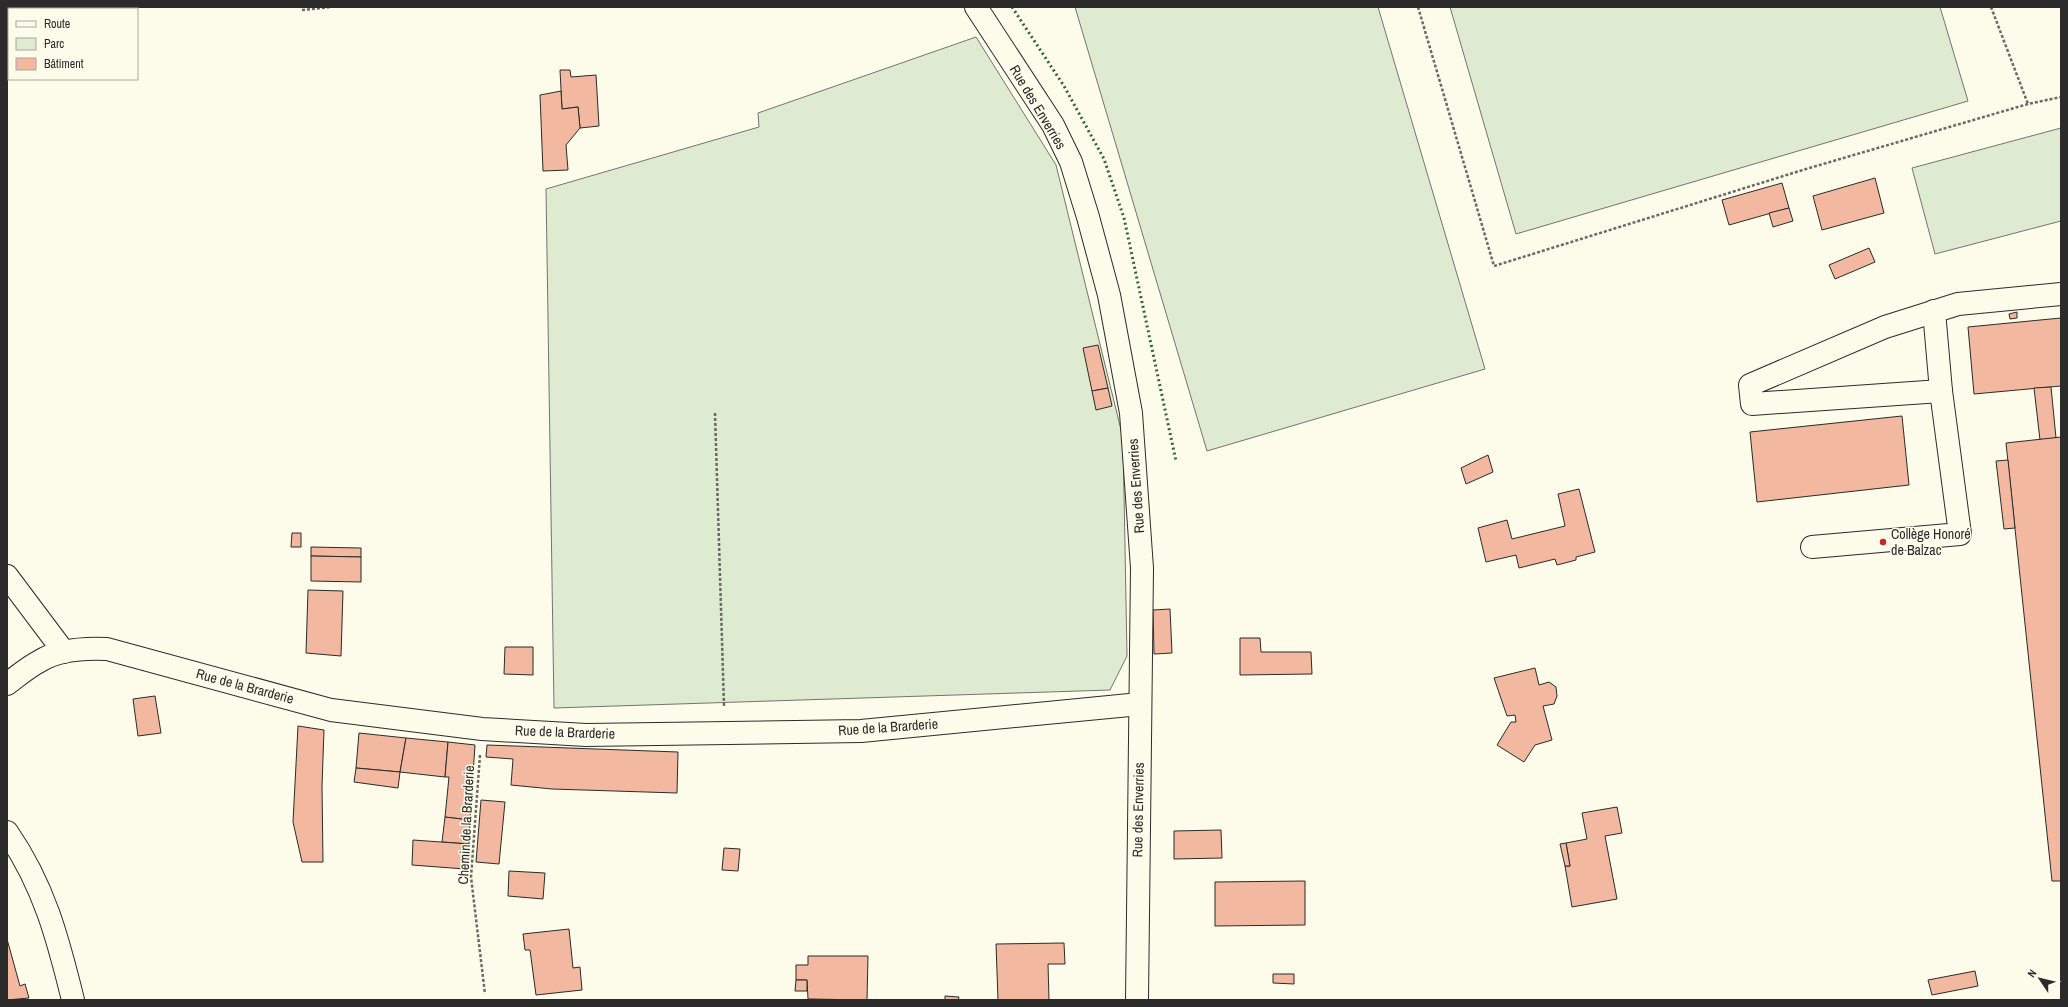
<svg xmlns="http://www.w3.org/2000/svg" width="2068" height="1007" font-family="'Archivo Narrow',sans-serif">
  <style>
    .green { fill: #deebd1; stroke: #74746e }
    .building { fill: #f2b8a0; stroke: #2b2b2b }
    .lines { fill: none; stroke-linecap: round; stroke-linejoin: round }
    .minor-casing { stroke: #2b2b2b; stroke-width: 24 }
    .path { stroke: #6a6964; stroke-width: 2.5; stroke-dasharray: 3 2; stroke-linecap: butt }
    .minor { stroke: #fdfbea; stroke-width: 22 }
    .hedge { stroke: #34623c; stroke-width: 3; stroke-dasharray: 2 3; stroke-linecap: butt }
    .poi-dot { fill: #c62828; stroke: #fdfbea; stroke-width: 1.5 }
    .labels { text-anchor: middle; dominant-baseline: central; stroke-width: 3; stroke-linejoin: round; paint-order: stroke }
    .street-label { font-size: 14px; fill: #2b2b2b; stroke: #fdfbea }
    .poi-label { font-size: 14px; fill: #2b2b2b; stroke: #fdfbea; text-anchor: start }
  </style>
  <rect width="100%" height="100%" fill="#fdfbea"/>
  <!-- green -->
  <g class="green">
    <polygon points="1075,7 1378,7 1485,369 1207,451"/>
    <polygon points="1450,7 1940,7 1968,101 1516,234"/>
    <polygon points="976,37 1056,165 1123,438 1127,656 1110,690 554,708 546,189 759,127 758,113"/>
    <polygon points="2061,128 2061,221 1935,254 1912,168"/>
  </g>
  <!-- building -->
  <g class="building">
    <polygon points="560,70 570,70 571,77 596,75 599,126 580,128 578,107 562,109"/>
    <polygon points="561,91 562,109 578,107 580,128 566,145 568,170 543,171 540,95"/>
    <polygon points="1875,178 1884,213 1822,230 1813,196"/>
    <polygon points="1782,183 1789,208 1729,225 1722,200"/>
    <polygon points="1789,208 1793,221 1773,227 1769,213"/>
    <polygon points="1869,248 1875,262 1835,279 1829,265"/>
    <polygon points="2017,312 2017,318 2010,319 2009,314"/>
    <polygon points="2061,318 2061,386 1974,394 1968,327"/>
    <polygon points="1098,345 1108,388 1092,391 1083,348"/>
    <polygon points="2051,387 2056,438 2040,440 2034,388"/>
    <polygon points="1108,388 1112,406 1096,410 1092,391"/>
    <polygon points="1902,416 1909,485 1757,502 1750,432"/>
    <polygon points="2061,437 2061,881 2052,881 2006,443"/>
    <polygon points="1488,455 1493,472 1466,484 1461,468"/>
    <polygon points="2008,460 2015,528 2004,529 1996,461"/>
    <polygon points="1579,489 1595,552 1576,557 1576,560 1557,565 1555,559 1519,568 1516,555 1486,562 1478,528 1507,520 1512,539 1565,526 1558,494"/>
    <polygon points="292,533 301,533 301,547 291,547"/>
    <polygon points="311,547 361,548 361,557 311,556"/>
    <polygon points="311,556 361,557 361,582 311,581"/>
    <polygon points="308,590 343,591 341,656 306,653"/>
    <polygon points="1170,609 1172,653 1154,654 1153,610"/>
    <polygon points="1240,638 1260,638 1261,652 1311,652 1312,674 1240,675"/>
    <polygon points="505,647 533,647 533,675 504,674"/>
    <polygon points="1535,668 1539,685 1549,682 1556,687 1557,696 1554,704 1543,706 1552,740 1535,745 1524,762 1497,745 1511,722 1516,722 1515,715 1507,716 1494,678"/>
    <polygon points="155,696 161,733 138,736 133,699"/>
    <polygon points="298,726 324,730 322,786 323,862 302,862 293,822"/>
    <polygon points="359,733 406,738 400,772 356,768"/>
    <polygon points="406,738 448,742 445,777 400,772"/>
    <polygon points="448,742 475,745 470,820 445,817 449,777 445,777"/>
    <polygon points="487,745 678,752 677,793 552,789 511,785 513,759 486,757"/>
    <polygon points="356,768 400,772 398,788 354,782"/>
    <polygon points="481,800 505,802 499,864 476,862"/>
    <polygon points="1617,807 1622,833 1605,836 1617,899 1572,907 1565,866 1570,866 1566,843 1587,839 1582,813"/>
    <polygon points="445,817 470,820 469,844 442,842"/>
    <polygon points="1221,830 1222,858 1174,859 1174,831"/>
    <polygon points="413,840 469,844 465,869 412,865"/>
    <polygon points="1566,843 1570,866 1565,866 1560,844"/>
    <polygon points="724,848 740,849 738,871 722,870"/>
    <polygon points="509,871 545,873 543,899 508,896"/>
    <polygon points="1305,881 1305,925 1215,926 1215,882"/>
    <polygon points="569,929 573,968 580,967 582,990 536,995 530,950 525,950 523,934"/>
    <polygon points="7,939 20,986 25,984 29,998 7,1000"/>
    <polygon points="1064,943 1065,964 1048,964 1049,1000 998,1000 996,944"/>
    <polygon points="808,956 868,956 867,1000 808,999 807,980 796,980 796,965 808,965"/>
    <polygon points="1975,971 1978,986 1932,995 1928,980"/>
    <polygon points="1273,974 1294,974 1294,984 1273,983"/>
    <polygon points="796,980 807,980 807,991 795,991"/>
    <polygon points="945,996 959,997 958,1000 945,1000"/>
  </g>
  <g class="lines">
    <defs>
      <g id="minor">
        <polyline points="976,7 1053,125 1071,162 1088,217 1109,295 1131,413 1142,568 1137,1000"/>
        <polyline points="1941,391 1752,404 1750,385 1885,327 1958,304 2061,294"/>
        <polyline points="1812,547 1960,534 1941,391 1934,311"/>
        <polyline points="7,576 64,652"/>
        <path d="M7,684C18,676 28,667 40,661C59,649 85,648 107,649L331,710L482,729L586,735L861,731L1140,704"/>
        <path d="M7,832C44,885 58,939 73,1000"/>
      </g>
    </defs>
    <!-- minor casing -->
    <use href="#minor" class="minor-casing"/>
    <!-- path -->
    <g class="path">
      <polyline points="1418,7 1494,266 1806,169 2028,104 2061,97"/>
      <polyline points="1991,7 2028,104"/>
      <polyline points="302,10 331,7"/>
      <polyline points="715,413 724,706"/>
      <polyline points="480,755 471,877 485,994"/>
    </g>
    <!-- minor -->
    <use href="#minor" class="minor"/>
    <!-- hedge -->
    <polyline class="hedge" points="1012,7 1064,86 1104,159 1124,218 1176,461"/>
  </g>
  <!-- markers -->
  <circle class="poi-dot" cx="1883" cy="542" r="4"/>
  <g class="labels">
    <!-- street labels -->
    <g class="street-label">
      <text transform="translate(1038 107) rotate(59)">Rue des Enverries</text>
      <text transform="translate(1136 486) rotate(-94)">Rue des Enverries</text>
      <text transform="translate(245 686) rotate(15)">Rue de la Brarderie</text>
      <text transform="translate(888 727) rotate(-4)">Rue de la Brarderie</text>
      <text transform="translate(565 732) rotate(2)">Rue de la Brarderie</text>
      <text transform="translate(1138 810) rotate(-89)">Rue des Enverries</text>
      <text transform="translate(466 825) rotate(-87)">Chemin de la Brarderie</text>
    </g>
    <!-- poi labels -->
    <g class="poi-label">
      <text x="1891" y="534">Collège Honoré<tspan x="1891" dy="16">de Balzac</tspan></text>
    </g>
  </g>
  <!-- border -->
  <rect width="2068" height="1007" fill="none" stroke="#2b2b2b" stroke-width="16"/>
  <!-- legend -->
  <rect x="8" y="8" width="130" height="72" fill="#fdfbea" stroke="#a9a89e"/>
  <rect x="16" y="21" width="20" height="6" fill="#fdfbea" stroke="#a9a89e"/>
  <text x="44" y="28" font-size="12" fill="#2b2b2b">Route</text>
  <rect x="16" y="38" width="20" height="12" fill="#deebd1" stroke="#a9a89e"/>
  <text x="44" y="48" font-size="12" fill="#2b2b2b">Parc</text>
  <rect x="16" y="58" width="20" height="12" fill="#f2b8a0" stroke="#a9a89e"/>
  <text x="44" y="68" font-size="12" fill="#2b2b2b">Bâtiment</text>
  <!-- north arrow -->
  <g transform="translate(2040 979) rotate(305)" stroke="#fdfbea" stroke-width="3" paint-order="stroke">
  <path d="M0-3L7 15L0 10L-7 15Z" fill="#2b2b2b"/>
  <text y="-6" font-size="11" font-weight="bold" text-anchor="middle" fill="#2b2b2b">N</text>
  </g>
</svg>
